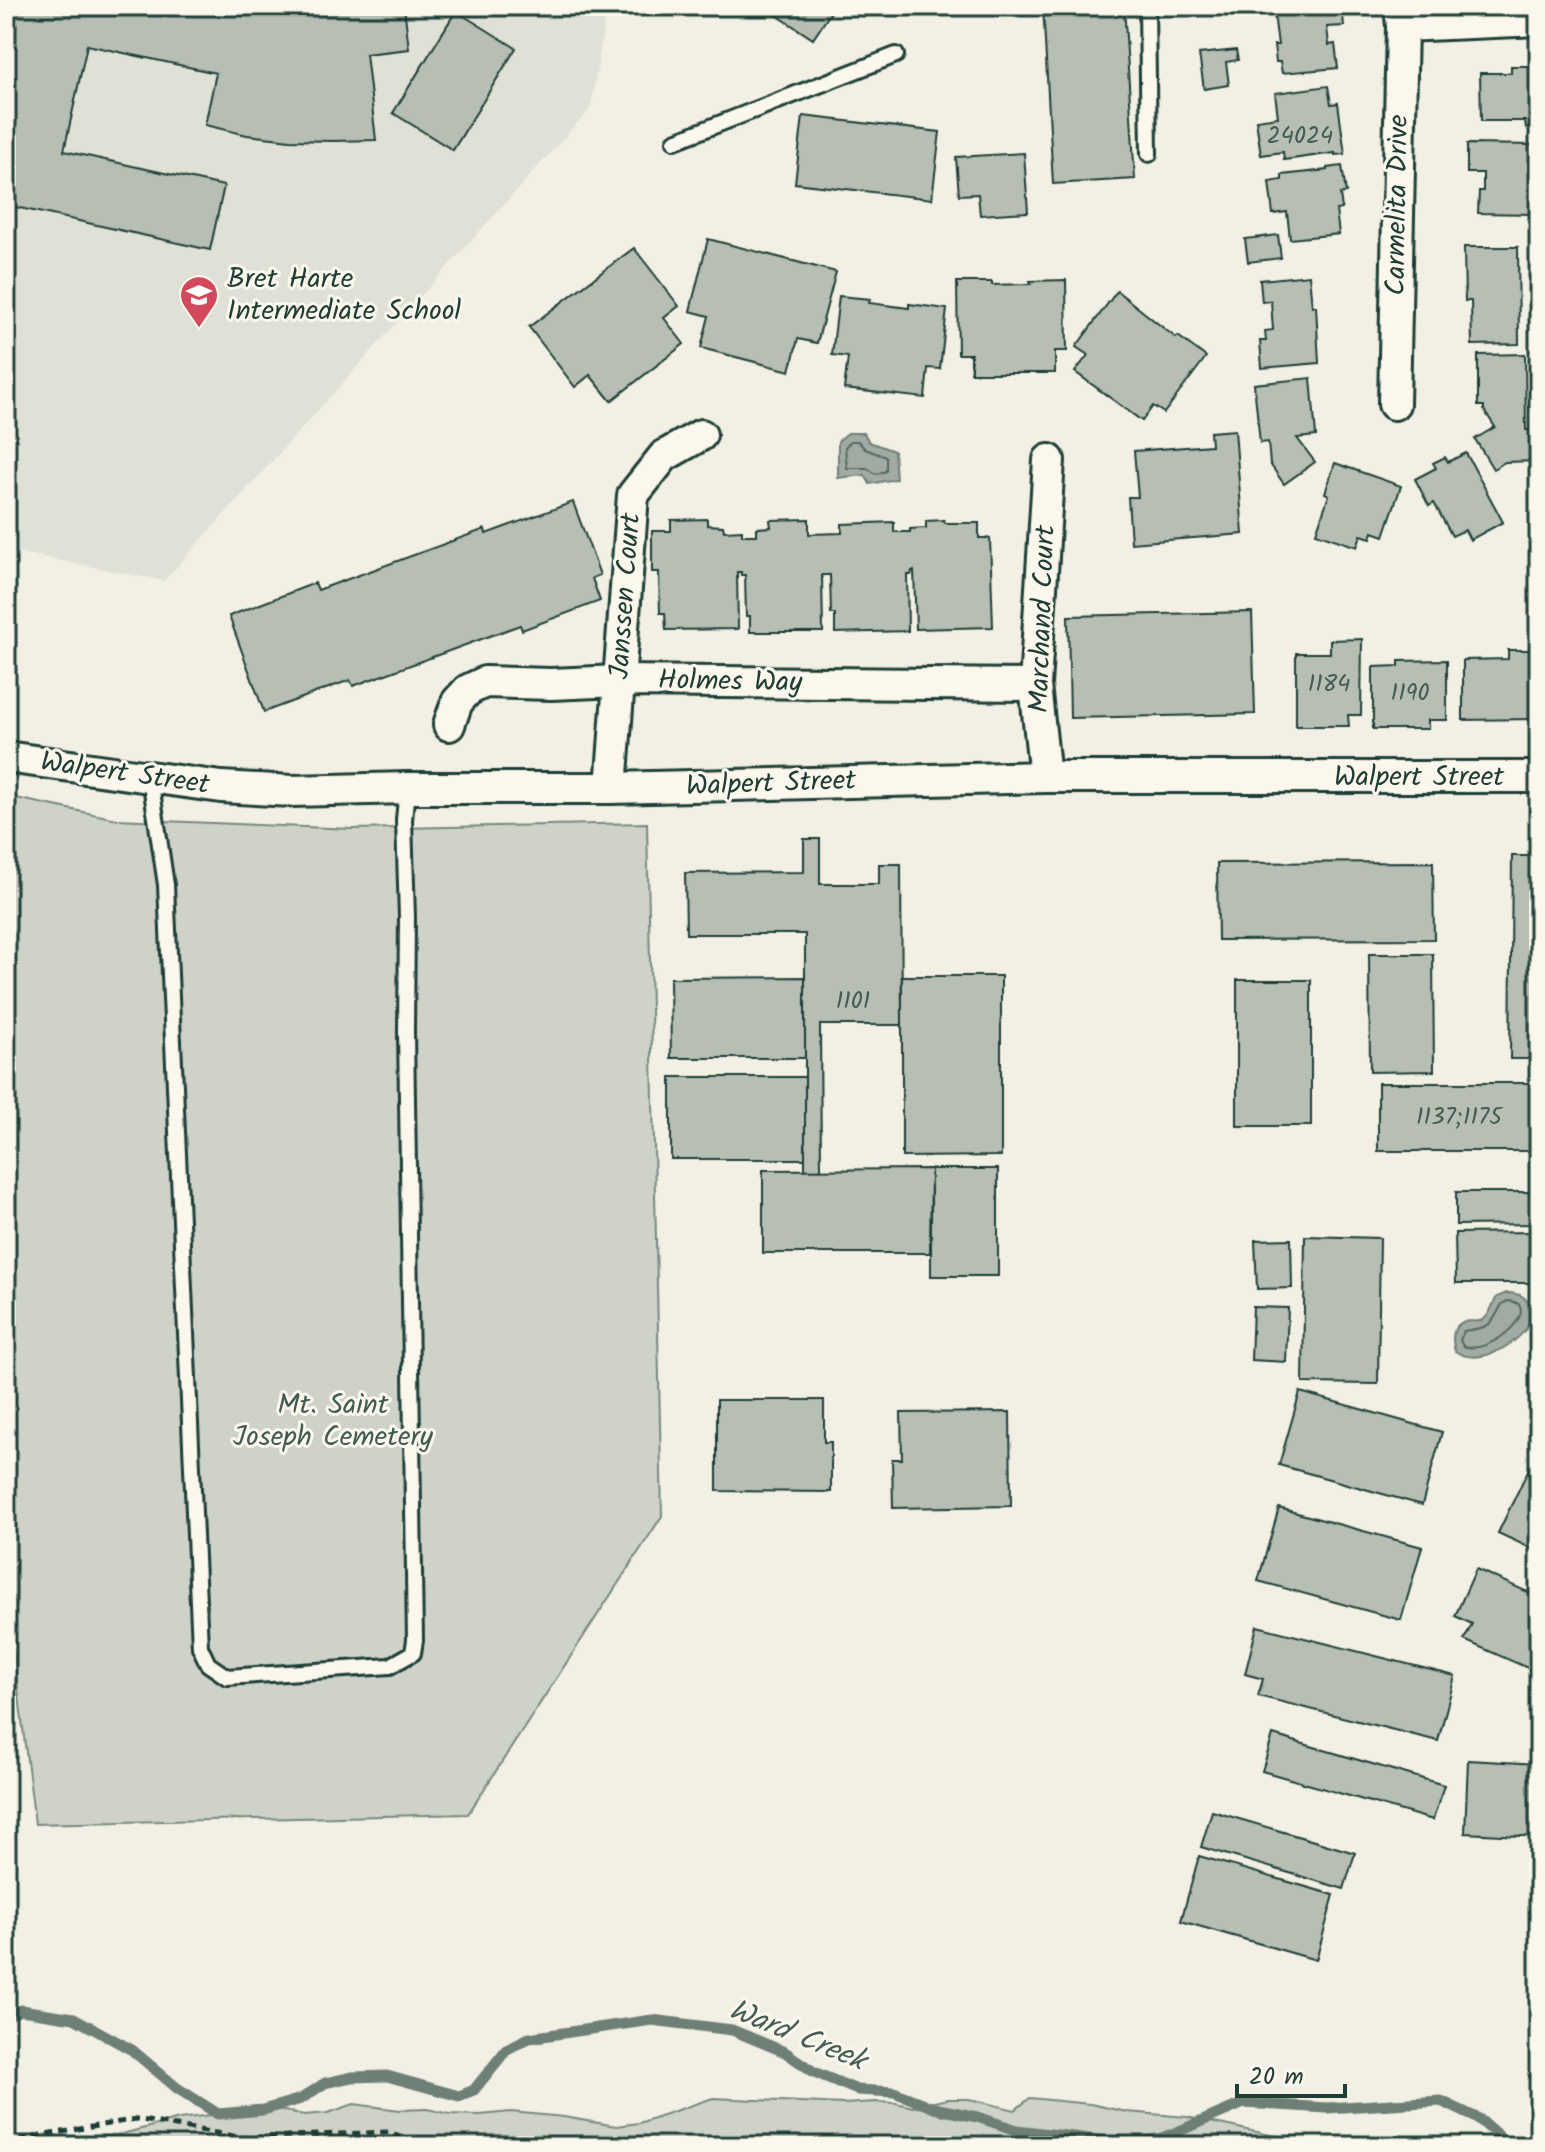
<svg xmlns="http://www.w3.org/2000/svg" width="1545" height="2152" font-family="Kalam,sans-serif">
  <style>
    .built { fill: #e0e1d6 }
    .green { fill: #cfd2c8; stroke: #77887e; stroke-width: 2 }
    .water { fill: #a2aba1; stroke: #6e7f75; stroke-width: 2 }
    .lines { fill: none; stroke-linecap: round; stroke-linejoin: round }
    .shore { stroke: #536960; stroke-width: 2 }
    .stream { stroke: #6e7f75; stroke-width: 11 }
    .building { fill: #b7beb3; stroke: #1f3d34; stroke-width: 2 }
    .lane-casing { stroke: #1f3d34; stroke-width: 20 }
    .street-casing { stroke: #1f3d34; stroke-width: 36 }
    .path { stroke: #1f3d34; stroke-width: 5; stroke-dasharray: 8 6; stroke-linecap: butt }
    .lane { stroke: #fbf7ec; stroke-width: 14 }
    .street { stroke: #fbf7ec; stroke-width: 30 }
    .labels { text-anchor: middle; dominant-baseline: central; stroke-width: 6; stroke-linejoin: round; paint-order: stroke }
    .number-label { font-size: 24px; fill: #455d54 }
    .street-label { font-size: 28px; fill: #1f3d34; stroke: #fbf7ec }
    .poi-label { font-size: 28px; fill: #1f3d34; stroke: #fbf7ec; text-anchor: start }
    .park-label { font-size: 28px; fill: #425b52; stroke: #fbf7ec }
    .water-label { font-size: 30px; font-style: italic; fill: #465e55; stroke: #fbf7ec }
  </style>
  <rect width="100%" height="100%" fill="#f2f0e5"/>
  <filter id="ink" filterUnits="userSpaceOnUse"><feTurbulence type="fractalNoise" baseFrequency=".0125" numOctaves="2"/><feDisplacementMap in="SourceGraphic" scale="16" xChannelSelector="R" yChannelSelector="G"/><feConvolveMatrix kernelMatrix="1 2 1 2 8 2 1 2 1" color-interpolation-filters="sRGB"/></filter>
  <g filter="url(#ink)">
    <!-- built -->
    <polygon class="built" points="6,6 607,6 591,108 164,581 6,550"/>
    <!-- green -->
    <g class="green">
      <polygon points="6,796 117,819 353,829 647,823 662,1516 468,1814 35,1824 6,1593"/>
      <polygon points="713,2098 844,2104 875,2102 896,2103 913,2107 947,2099 969,2099 1015,2110 1030,2098 1090,2104 1127,2112 1187,2117 1322,2146 47,2146 122,2134 179,2119 251,2110 280,2110 304,2115 328,2113 354,2104 400,2110 427,2109 451,2114 480,2115 511,2112 564,2117 616,2126 639,2123"/>
    </g>
    <!-- water -->
    <g class="water">
      <polygon points="848,433 864,433 869,442 894,451 896,479 870,484 865,475 838,478 838,441"/>
      <path d="M1507,1293C1520,1293 1527,1297 1532,1309C1531,1316 1530,1323 1526,1329C1511,1348 1477,1366 1455,1351C1452,1341 1451,1327 1463,1322C1469,1320 1477,1323 1483,1320C1490,1316 1492,1304 1497,1297Z"/>
    </g>
    <g class="lines">
      <!-- shore -->
      <g class="shore">
        <polygon points="851,441 858,441 865,449 886,457 886,471 876,474 867,468 847,468 845,447"/>
        <path d="M1508,1301C1545,1303 1494,1357 1463,1346L1460,1340L1464,1331C1490,1327 1490,1327 1502,1304Z"/>
      </g>
      <!-- stream -->
      <polyline class="stream" points="6,2016 21,2010 74,2018 132,2050 177,2088 218,2114 263,2110 301,2099 325,2083 352,2077 387,2076 459,2096 474,2090 507,2049 529,2038 652,2020 732,2030 785,2052 814,2072 857,2090 894,2092 934,2108 977,2117 1017,2130 1130,2144 1163,2138 1244,2103 1327,2108 1441,2101 1479,2119 1510,2146"/>
    </g>
    <!-- building -->
    <g class="building">
      <polygon points="6,6 404,6 409,49 366,54 376,140 333,141 290,140 247,135 205,125 216,73 87,45 64,151 224,186 210,250 6,205"/>
      <polygon points="763,6 835,6 813,39"/>
      <polygon points="1043,6 1124,6 1135,179 1053,184"/>
      <polygon points="1273,6 1342,6 1344,26 1327,27 1329,45 1335,44 1338,68 1282,73 1280,62 1276,62 1274,45 1278,45"/>
      <polygon points="456,11 516,48 453,150 393,113"/>
      <polygon points="1236,50 1238,60 1226,62 1229,85 1204,89 1199,54"/>
      <polygon points="1511,66 1533,66 1533,72 1539,72 1539,120 1537,120 1537,128 1526,128 1525,121 1481,121 1480,73 1511,73"/>
      <polygon points="1328,86 1331,104 1338,103 1345,154 1335,155 1335,153 1284,160 1283,152 1261,155 1256,120 1278,117 1275,93"/>
      <polygon points="803,116 940,132 932,199 795,183"/>
      <polygon points="1467,144 1534,145 1534,182 1538,182 1538,195 1534,195 1534,214 1478,213 1479,191 1483,191 1483,173 1467,173"/>
      <polygon points="1024,153 1028,212 980,215 978,194 959,195 956,157"/>
      <polygon points="1342,166 1346,193 1340,194 1342,209 1336,210 1339,234 1290,239 1287,212 1273,214 1269,182 1282,180 1282,175 1327,170 1327,168"/>
      <polygon points="1278,235 1281,258 1248,262 1245,239"/>
      <polygon points="708,239 836,272 817,343 798,339 790,371 701,348 709,316 690,311"/>
      <polygon points="1464,247 1518,247 1519,344 1472,345 1471,301 1465,301"/>
      <polygon points="634,248 679,306 664,318 684,344 611,401 590,375 575,387 529,327"/>
      <polygon points="1309,275 1312,306 1316,306 1319,363 1262,368 1260,341 1266,341 1265,331 1273,330 1271,301 1262,302 1260,280"/>
      <polygon points="1066,280 1067,351 1055,351 1055,373 971,373 971,354 958,354 957,282 992,282 992,285 1031,284 1030,281"/>
      <polygon points="1117,291 1176,338 1178,336 1206,357 1164,413 1153,406 1142,421 1075,372 1088,355 1076,347"/>
      <polygon points="839,296 870,299 869,303 909,308 909,304 947,309 940,369 928,368 925,398 844,389 848,357 832,355"/>
      <polygon points="1525,354 1526,430 1539,430 1539,461 1505,462 1493,469 1475,439 1495,427 1484,410 1484,406 1478,406 1478,355"/>
      <polygon points="1311,378 1316,436 1297,438 1315,462 1284,484 1270,464 1268,442 1260,443 1254,384"/>
      <polygon points="1235,430 1243,534 1131,543 1128,497 1138,497 1134,451 1211,445 1210,432"/>
      <polygon points="1466,453 1503,522 1470,540 1465,530 1452,536 1434,503 1429,506 1415,479 1436,468 1433,463 1445,457 1448,462"/>
      <polygon points="1335,463 1401,486 1384,536 1373,532 1371,538 1361,535 1357,547 1316,533 1329,495 1325,493"/>
      <polygon points="573,502 600,575 592,578 600,601 522,630 520,625 353,686 350,680 264,712 229,616 315,583 318,590 485,529 486,534"/>
      <polygon points="707,519 707,525 723,526 724,531 742,530 742,535 757,535 757,528 771,527 770,520 809,519 809,534 842,533 842,524 894,522 894,532 910,532 910,529 926,528 926,521 944,520 945,523 979,523 979,538 990,538 993,627 916,629 914,571 912,571 911,575 907,575 908,631 835,633 835,614 831,614 830,575 822,575 823,632 750,632 750,616 746,616 745,575 741,575 741,572 737,572 738,629 666,630 665,613 660,613 659,572 652,572 652,531 671,531 671,520"/>
      <polygon points="1252,612 1255,714 1070,718 1068,616"/>
      <polygon points="1362,639 1361,715 1348,715 1349,726 1296,726 1296,653 1330,653 1330,640"/>
      <polygon points="1508,650 1536,650 1537,719 1463,720 1463,660 1508,659"/>
      <polygon points="1447,660 1447,720 1428,720 1428,729 1373,729 1373,667 1399,666 1399,661"/>
      <polygon points="804,839 820,839 820,884 879,884 879,864 901,864 902,1025 820,1025 821,1170 805,1170 805,934 686,934 685,873 804,872"/>
      <polygon points="1512,856 1539,856 1539,1059 1510,1059"/>
      <polygon points="1433,862 1434,939 1218,940 1217,863"/>
      <polygon points="1369,954 1433,954 1434,1071 1370,1072"/>
      <polygon points="902,976 1001,976 1001,1156 902,1157"/>
      <polygon points="805,977 805,1058 671,1058 670,978"/>
      <rect x="1237" y="980" width="74" height="146"/>
      <rect x="671" y="1077" width="134" height="82"/>
      <rect x="1378" y="1083" width="161" height="68"/>
      <rect x="931" y="1169" width="67" height="107"/>
      <polygon points="931,1169 930,1253 763,1253 763,1170"/>
      <polygon points="1456,1192 1539,1192 1539,1224 1456,1225"/>
      <polygon points="1535,1232 1536,1283 1456,1283 1455,1233"/>
      <polygon points="1305,1236 1380,1238 1378,1384 1303,1383"/>
      <polygon points="1291,1239 1292,1288 1257,1289 1255,1240"/>
      <polygon points="1253,1307 1288,1308 1286,1362 1251,1360"/>
      <polygon points="1300,1392 1442,1432 1422,1505 1279,1465"/>
      <polygon points="717,1400 824,1400 824,1442 831,1442 831,1492 717,1491"/>
      <polygon points="1010,1412 1011,1506 893,1508 892,1459 902,1459 901,1413"/>
      <polygon points="1531,1464 1539,1468 1539,1552 1498,1533"/>
      <polygon points="1279,1508 1422,1547 1401,1620 1258,1581"/>
      <polygon points="1476,1569 1539,1597 1539,1673 1464,1640 1472,1624 1455,1616"/>
      <polygon points="1257,1626 1455,1676 1438,1741 1258,1696 1263,1679 1245,1674"/>
      <polygon points="1273,1735 1444,1785 1433,1820 1262,1771"/>
      <polygon points="1468,1760 1539,1764 1539,1837 1465,1833"/>
      <polygon points="1212,1811 1355,1853 1344,1889 1201,1847"/>
      <polygon points="1199,1856 1334,1895 1316,1960 1181,1921"/>
    </g>
    <g class="lines">
      <defs>
        <g id="lane">
          <polyline points="1147,6 1149,154"/>
          <polyline points="675,141 896,55"/>
          <polyline points="150,778 166,885 200,1647 208,1664 227,1677 390,1666 413,1653 415,1640 406,1032 407,917 404,820 407,788"/>
        </g>
        <g id="street">
          <polyline points="1402,26 1539,20"/>
          <polyline points="1394,404 1402,26 1400,6"/>
          <polyline points="449,725 457,702 468,690 485,682 551,684 619,681 1035,685"/>
          <polyline points="6,757 221,787 292,791 407,788 611,788 1045,777 1539,777"/>
          <polyline points="1045,777 1035,685 1049,460"/>
          <polyline points="611,788 633,495 664,456 701,435"/>
        </g>
      </defs>
      <!-- lane casing -->
      <use href="#lane" class="lane-casing"/>
      <!-- street casing -->
      <use href="#street" class="street-casing"/>
      <!-- path -->
      <polyline class="path" points="6,2142 136,2119 245,2138 389,2132 426,2146"/>
      <!-- lane -->
      <use href="#lane" class="lane"/>
      <!-- street -->
      <use href="#street" class="street"/>
    </g>
  </g>
  <!-- icons -->
  <defs>
    <symbol id="school-pin" viewBox="-11 -11 22 30"><path d="M0 17L-7.5 6A9.5 9.5 0 1 1 7.5 6Z" fill="#d1495b" stroke="#fbf7ec"/><path d="M0-5L7-2L0 1L-7-2ZM-4 1L0 2.5L4 1V4Q0 6-4 4Z" fill="#fff"/></symbol>
  </defs>
  <g fill-rule="evenodd">
    <use href="#school-pin" x="177" y="273" width="44" height="60"/>
  </g>
  <g class="labels">
    <!-- number labels -->
    <g class="number-label">
      <text x="1300" y="136">24024</text>
      <text x="1329" y="684">1184</text>
      <text x="1410" y="693">1190</text>
      <text x="853" y="1001">1101</text>
      <text x="1459" y="1117">1137;1175</text>
    </g>
    <!-- street labels -->
    <g class="street-label">
      <text transform="translate(1398 205) rotate(-89)">Carmelita Drive</text>
      <text transform="translate(626 596) rotate(-86)">Janssen Court</text>
      <text transform="translate(1043 619) rotate(-88)">Marchand Court</text>
      <text transform="translate(730 682) rotate(1)">Holmes Way</text>
      <text transform="translate(125 774) rotate(8)">Walpert Street</text>
      <text x="1419" y="777">Walpert Street</text>
      <text transform="translate(771 784) rotate(-2)">Walpert Street</text>
    </g>
    <!-- poi labels -->
    <g class="poi-label">
      <text x="227" y="279">Bret Harte<tspan x="227" dy="32">Intermediate School</tspan></text>
    </g>
    <!-- park labels -->
    <g class="park-label">
      <text x="333" y="1405">Mt. Saint<tspan x="333" dy="32">Joseph Cemetery</tspan></text>
    </g>
    <!-- water labels -->
    <g class="water-label">
      <text transform="translate(797 2036) rotate(22)">Ward Creek</text>
    </g>
  </g>
  <!-- margin -->
  <rect width="1545" height="2152" fill="none" stroke="#fbf7ec" stroke-width="32"/>
  <rect x="16" y="16" width="1513" height="2120" fill="none" stroke="#1f3d34" stroke-width="3" filter="url(#ink)"/>
  <!-- scale -->
  <path d="M1237 2084v12h108v-12" fill="none" stroke="#1f3d34" stroke-width="4"/>
  <text x="1249" y="2084" font-size="24" fill="#1f3d34" stroke="#fbf7ec" stroke-width="6" paint-order="stroke">20 m</text>
</svg>
